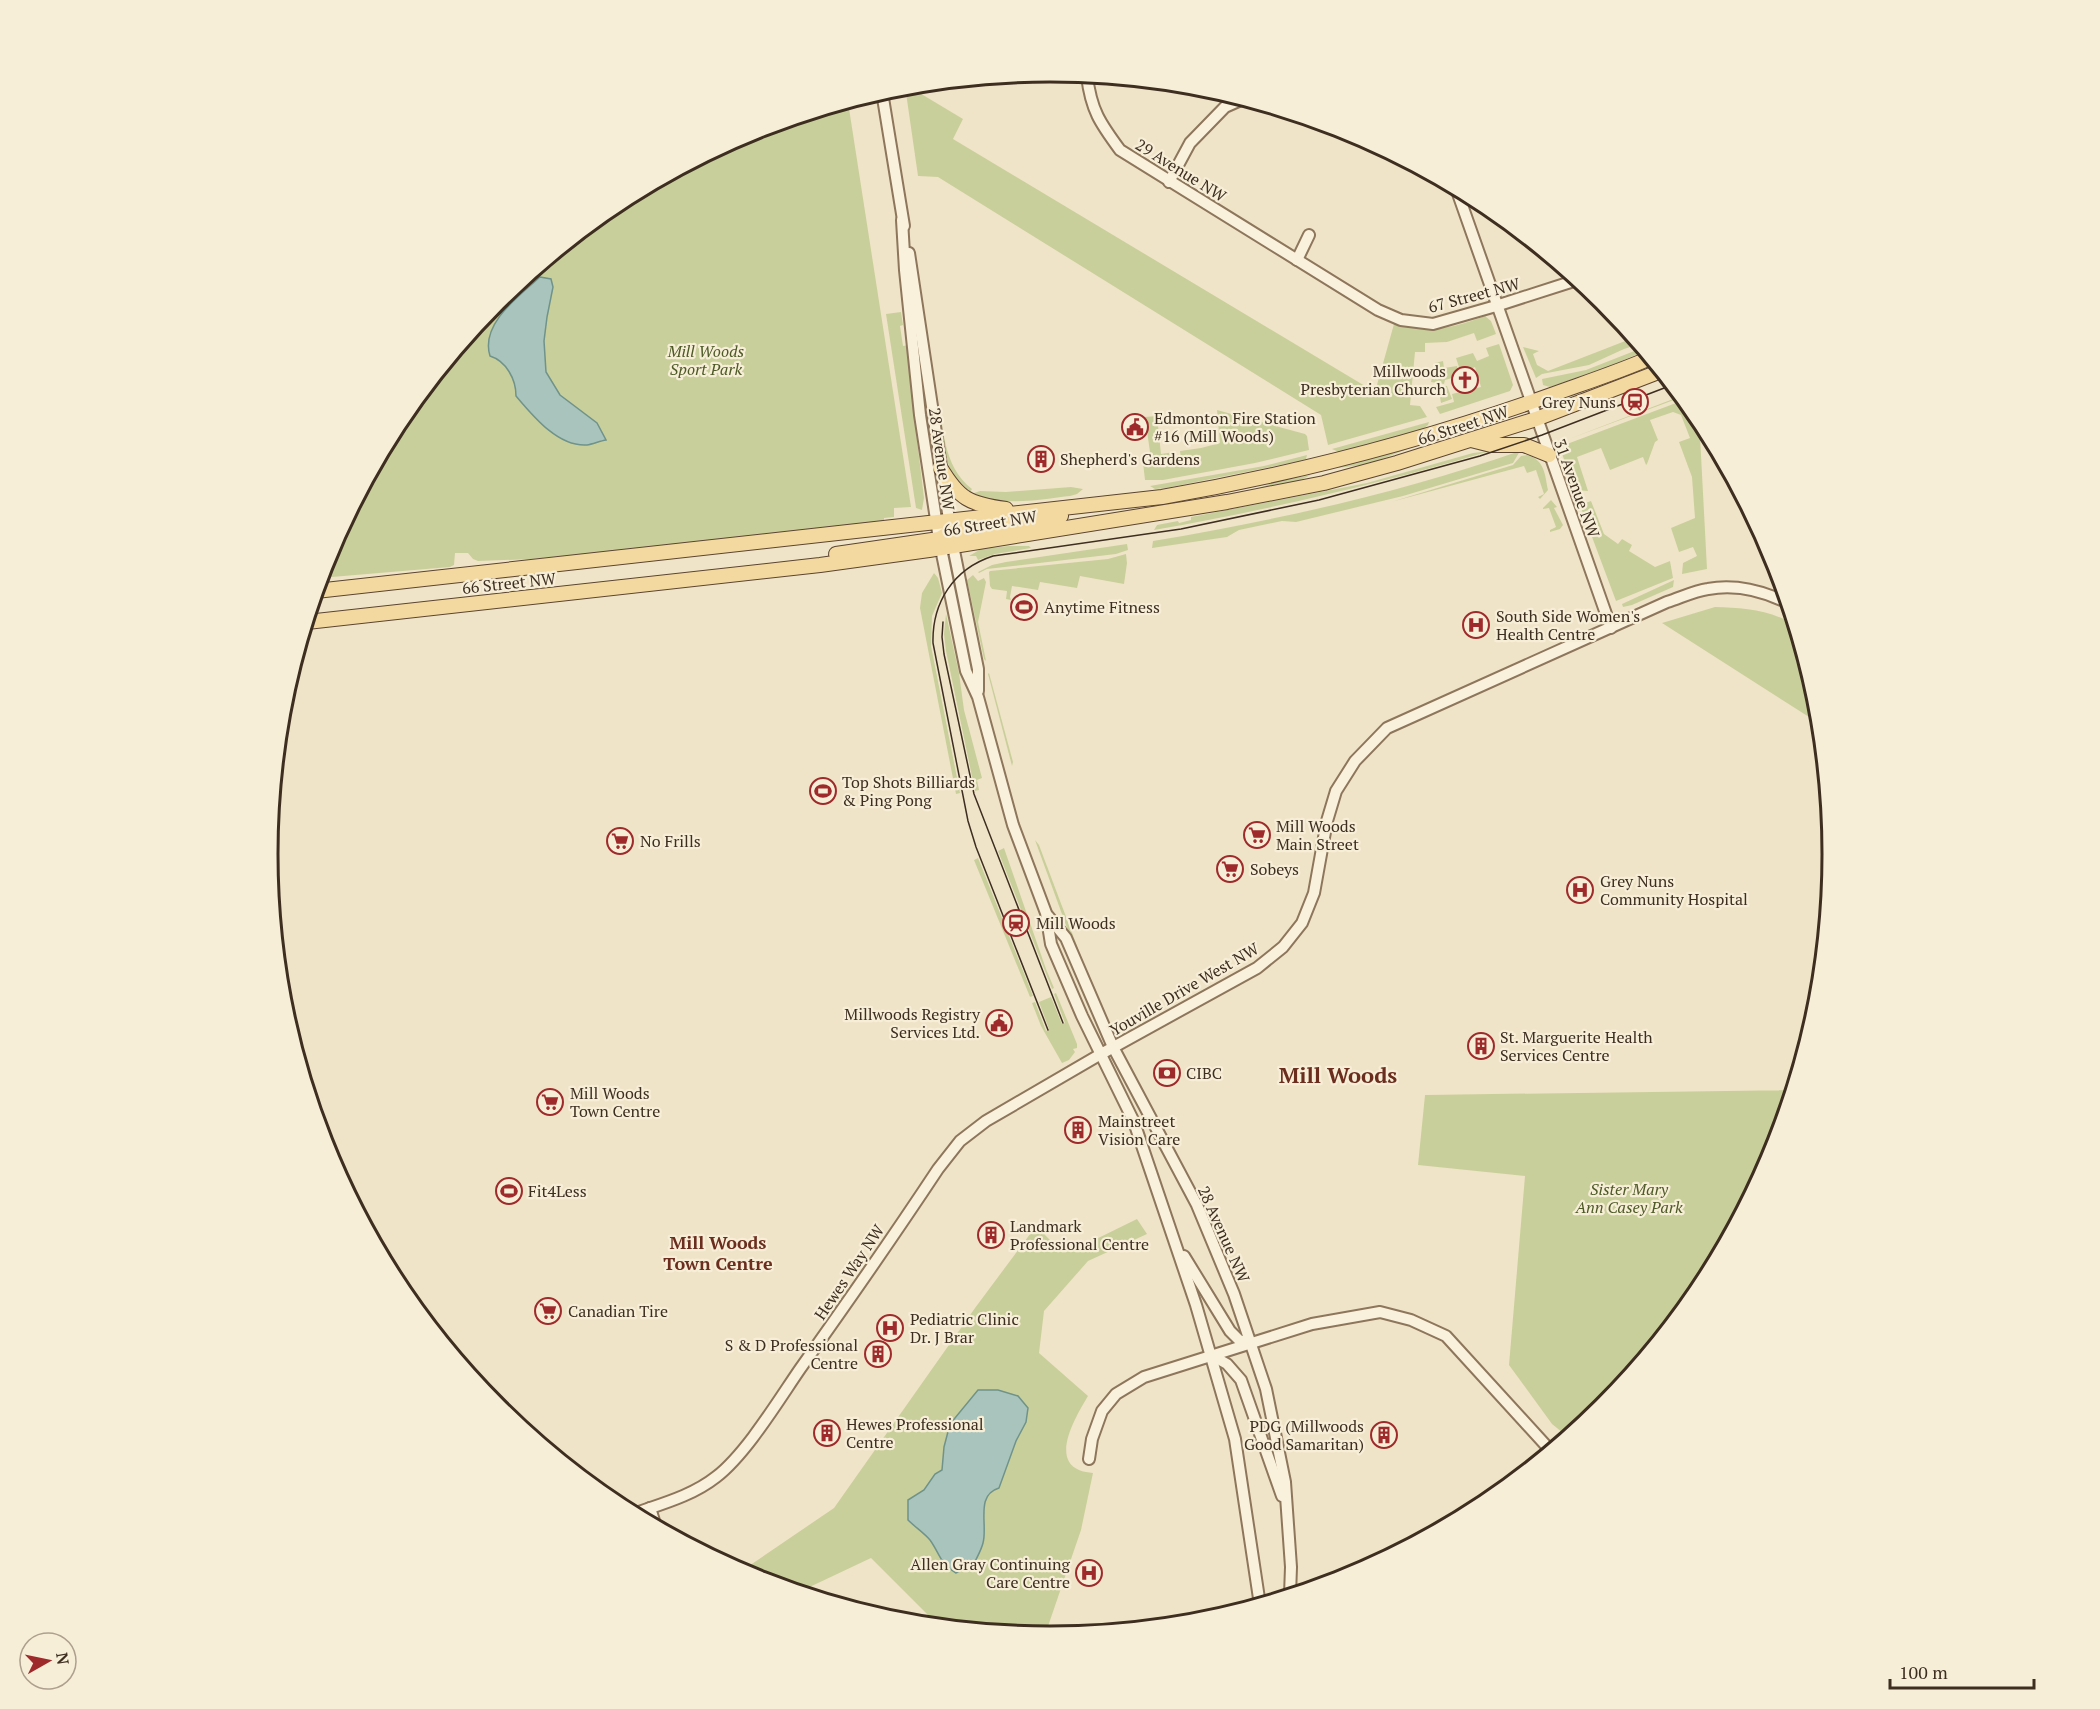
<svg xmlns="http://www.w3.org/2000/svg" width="2100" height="1709" font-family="'PT Serif',serif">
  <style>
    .green { fill: #c9cf9b }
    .water { fill: #a9c4bc; stroke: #6f938a; stroke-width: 1.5 }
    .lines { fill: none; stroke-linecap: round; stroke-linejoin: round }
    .minor-casing { stroke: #8d765c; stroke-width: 14 }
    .major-casing { stroke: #5b4430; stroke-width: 16 }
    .minor { stroke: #faf1dc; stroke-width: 10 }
    .major { stroke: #f3d9a0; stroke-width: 14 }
    .tram { stroke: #3d2e20; stroke-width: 1.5 }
    .labels { text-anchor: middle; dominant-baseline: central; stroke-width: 4.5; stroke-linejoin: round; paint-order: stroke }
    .street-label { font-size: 16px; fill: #3d2e20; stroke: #f7eed8 }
    .park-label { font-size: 16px; font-style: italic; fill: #4d5a26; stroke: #f7eed8 }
    .poi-label { font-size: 16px; fill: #3d2e20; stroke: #f7eed8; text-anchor: start }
    .neighbourhood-label { font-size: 18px; font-weight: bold; fill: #6b2e1e; stroke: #f7eed8 }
    .district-label { font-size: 22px; font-weight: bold; fill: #6b2e1e; stroke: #f7eed8 }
    .rim { fill: none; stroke: #3d2e20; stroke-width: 3 }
  </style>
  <rect width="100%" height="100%" fill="#f0e4c8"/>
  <!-- green -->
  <g class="green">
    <path d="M905,86H908L963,119L953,139L1375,392L1394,324C1427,334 1454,328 1485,316L1491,321L1496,334L1477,341L1474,333L1447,342L1425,343V352H1415L1410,405L1420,406L1427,417L1328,445L1321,415L938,177L918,176Z"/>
    <polygon points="848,102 911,507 894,508 894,517 884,518 884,522 879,523 533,559 478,561 473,559 468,553 455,553 454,565 450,567 320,578 327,555 400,419 497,301 616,204 751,131"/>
    <polygon points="901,312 903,325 900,326 903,346 909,345 917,440 924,498 922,510 916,508 886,314"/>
    <polygon points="1633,338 1639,344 1624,349 1589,365 1542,374 1536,378 1523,347 1539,351 1533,354 1537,365 1548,371"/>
    <polygon points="1499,344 1513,385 1510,391 1440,414 1436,407 1454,402 1452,394 1481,387 1475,367 1461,373 1456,358 1473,353 1477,361 1489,356 1486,348"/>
    <polygon points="1642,348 1645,351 1610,366 1550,387 1543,385 1542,379 1586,370"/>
    <polygon points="1443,361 1444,368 1457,366 1459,376 1445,380 1444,384 1431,382 1435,363"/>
    <polygon points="1438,386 1447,386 1452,399 1441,403"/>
    <path d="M938,390C943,425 942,466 972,489L970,492L953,475L946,459Z"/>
    <polygon points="1681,396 1682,397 1569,439"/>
    <polygon points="1684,400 1699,417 1707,569 1682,574 1683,563 1697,556 1693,547 1679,552 1671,528 1695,518 1692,477 1679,442 1690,438 1681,415 1673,412 1650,420 1658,440 1655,442 1647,464 1646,465 1643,457 1610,470 1601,448 1577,457 1588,491 1575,490 1561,451 1568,448 1567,444"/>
    <polygon points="1217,410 1305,434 1307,436 1309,450 1255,463 1163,480 1145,480 1142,454 1150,452 1145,417 1157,416 1161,454 1174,452 1175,459 1181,459 1180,451 1201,448 1220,443"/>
    <polygon points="1429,422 1428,425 1423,429 1351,449 1339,452 1332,449"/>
    <polygon points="1410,448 1369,464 1338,468 1339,467"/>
    <path d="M1490,451C1379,484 1268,510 1154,530L1157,525L1178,521L1179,523L1191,520V517L1367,483L1473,453Z"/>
    <path d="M1520,451L1513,463L1403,496L1296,522L1282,521L1239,530L1227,537L1152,548L1153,541C1277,520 1400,493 1520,451Z"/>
    <polygon points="1307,455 1306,459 1300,461 1166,488 1155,489 1150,486 1264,466"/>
    <path d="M1527,455C1545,460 1545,475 1548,490L1540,499L1538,497L1544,494L1536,470L1527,473L1524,466L1391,502L1513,465L1521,456Z"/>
    <polygon points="1311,475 1292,484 1251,491 1275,482"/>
    <path d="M1071,487L1083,489L1077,494L1070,496C1035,500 1009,506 974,495V493L980,491L1006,492Z"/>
    <polygon points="1551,500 1557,507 1554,508 1563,525 1560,529 1550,532 1550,530 1556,527 1549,508 1543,509 1543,508"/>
    <polygon points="1591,501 1604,534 1618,544 1622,539 1632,545 1629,551 1655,567 1670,561 1673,578 1616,601 1580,505"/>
    <polygon points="1127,544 1128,550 1116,554 987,569 979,573 978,572 992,565 1006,562"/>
    <polygon points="1009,546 1029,546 1031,548 995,554 978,560 976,556 969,556 981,549"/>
    <polygon points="1126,554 1127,563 1124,584 1080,576 1077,588 1040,582 1038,590 1012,586 1010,597 1011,600 1006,599 1007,591 992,589 990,586 989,572 990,571 1108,559"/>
    <polygon points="934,573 938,578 942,593 932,616 931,646 960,793 956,794 920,608 922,593"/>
    <polygon points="973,575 978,581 984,578 986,582 978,622 986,661 984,659 967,580"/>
    <polygon points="1674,580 1673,587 1632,605 1623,607 1622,604"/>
    <path d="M1715,607C1742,608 1770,609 1794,625L1818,702L1820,724L1662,623Z"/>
    <polygon points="946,614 959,673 964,710 982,778 977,780 979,790 975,791 946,651 944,634"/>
    <polygon points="989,673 1013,762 1012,766 988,674"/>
    <polygon points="1035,840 1039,845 1100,1007 1071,939"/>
    <polygon points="1004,848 1046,969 1054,988 1052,989 998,851"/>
    <polygon points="978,858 1033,996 1030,997 974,860"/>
    <polygon points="1056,993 1077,1044 1077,1048 1073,1049 1075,1052 1069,1060 1062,1063 1041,1026 1032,1003 1035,1002 1046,1031 1049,1029 1039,1002 1051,997 1062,1024 1065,1023 1054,994"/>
    <polygon points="1792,1090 1773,1154 1700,1290 1603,1408 1568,1437 1552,1424 1509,1365 1525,1176 1418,1165 1425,1095"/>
    <path d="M1137,1219L1147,1234L1088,1261L1044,1311L1039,1353L1088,1396C1078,1413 1050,1458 1079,1470C1083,1472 1089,1472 1093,1473L1081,1530L1045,1635L939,1626L871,1558L799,1592L750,1577L740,1572L834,1508L975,1308L1036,1226L1056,1246H1082Z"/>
  </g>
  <!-- water -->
  <g class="water">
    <path d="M540,277L551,279L553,287L547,317L544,341L546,372L560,395L597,423L606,440C600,441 593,444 587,445C558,447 533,416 516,396C516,379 506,361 490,356C480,324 519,296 540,277Z"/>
    <path d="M978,1390H998L1018,1396L1028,1408L1026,1422L1016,1441L999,1488C975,1495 988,1525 983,1543C981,1551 976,1559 973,1566L956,1573C940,1564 940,1554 930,1540C924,1533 915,1527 908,1520V1500L924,1490L935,1474L942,1470L944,1447L950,1424Z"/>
  </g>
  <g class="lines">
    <defs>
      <g id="minor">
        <path d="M1087,76C1091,110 1100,123 1120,150L1378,310L1401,320L1433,324L1496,306L1577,280"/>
        <polyline points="882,92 904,226"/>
        <polyline points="1169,182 1190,143 1225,107 1243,99"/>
        <polyline points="1456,188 1611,628"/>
        <polyline points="902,220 905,270 920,415 939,539 966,671 978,697 1013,825 1046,913 1051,944 1082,1016 1134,1122 1196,1305 1235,1439 1260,1605"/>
        <polyline points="909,253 950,526"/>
        <polyline points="1297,260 1309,235"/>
        <polyline points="952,541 978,669 978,691"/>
        <polyline points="1048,916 1066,938 1113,1047 1197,1205 1234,1294 1266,1389 1285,1482 1291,1567 1290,1595"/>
        <polyline points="1184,1256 1230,1331 1239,1340 1251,1344"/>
        <polyline points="1211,1355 1227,1364 1241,1380 1282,1496"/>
        <polyline points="1089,1459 1092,1439 1102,1411 1116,1394 1144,1377 1312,1324 1380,1312 1411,1320 1446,1336 1551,1451"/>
        <polyline points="650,1508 656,1527"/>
        <path d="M633,1514C661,1504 692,1496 716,1477C746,1454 778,1401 800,1369C847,1303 893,1237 938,1169L960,1141L986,1121L1101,1054L1257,968L1283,947L1302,923L1314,893L1327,821L1336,791L1355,761L1387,728L1667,602C1680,598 1694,591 1708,589C1735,584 1764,591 1788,603"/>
      </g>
      <g id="major">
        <polyline points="1471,440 1491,445 1524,445 1549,455"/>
        <path d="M940,467C959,499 969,504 1006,509"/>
        <polyline points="944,543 955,534 1061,516"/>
        <polyline points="836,554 939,539 949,533 949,522"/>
        <path d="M316,591L1162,497C1294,474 1425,440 1551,395C1584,383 1618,372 1650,358"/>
        <polyline points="307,622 820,565 929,550 1227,502 1324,483 1397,463 1536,419 1661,371"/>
      </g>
    </defs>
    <!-- minor casing -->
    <use href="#minor" class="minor-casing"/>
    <!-- major casing -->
    <use href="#major" class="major-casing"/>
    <!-- minor -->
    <use href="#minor" class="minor"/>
    <!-- major -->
    <use href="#major" class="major"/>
    <!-- tram -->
    <g class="tram">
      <polyline points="943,622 942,637 944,654 974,794 1063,1023"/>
      <path d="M1048,1030L976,847L968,821L933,643C932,603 953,569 993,556L1181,529L1319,500L1480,456L1542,435L1672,385"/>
    </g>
  </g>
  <!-- icons -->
  <defs>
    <symbol id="church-ring" viewBox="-11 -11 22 22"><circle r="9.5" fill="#f7eed8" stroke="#9e2a2b" stroke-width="1.5"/><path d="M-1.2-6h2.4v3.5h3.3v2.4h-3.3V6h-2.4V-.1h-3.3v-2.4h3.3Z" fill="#9e2a2b"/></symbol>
    <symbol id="station-ring" viewBox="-11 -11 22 22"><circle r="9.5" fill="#f7eed8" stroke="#9e2a2b" stroke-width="1.5"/><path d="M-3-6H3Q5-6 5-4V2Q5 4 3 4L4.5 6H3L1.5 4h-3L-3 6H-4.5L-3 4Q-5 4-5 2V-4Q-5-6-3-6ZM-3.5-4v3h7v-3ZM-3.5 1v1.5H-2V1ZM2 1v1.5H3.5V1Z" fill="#9e2a2b"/></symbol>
    <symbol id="civic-ring" viewBox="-11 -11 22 22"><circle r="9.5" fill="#f7eed8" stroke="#9e2a2b" stroke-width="1.5"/><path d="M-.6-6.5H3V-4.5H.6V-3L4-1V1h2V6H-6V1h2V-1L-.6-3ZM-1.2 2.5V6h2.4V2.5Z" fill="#9e2a2b"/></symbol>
    <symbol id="building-ring" viewBox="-11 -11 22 22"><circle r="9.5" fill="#f7eed8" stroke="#9e2a2b" stroke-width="1.5"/><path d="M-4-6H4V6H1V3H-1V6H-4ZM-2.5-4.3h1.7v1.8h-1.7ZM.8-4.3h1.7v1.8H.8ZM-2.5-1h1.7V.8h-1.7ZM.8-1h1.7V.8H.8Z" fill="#9e2a2b"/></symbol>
    <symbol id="stadium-ring" viewBox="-11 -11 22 22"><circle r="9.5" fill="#f7eed8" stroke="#9e2a2b" stroke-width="1.5"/><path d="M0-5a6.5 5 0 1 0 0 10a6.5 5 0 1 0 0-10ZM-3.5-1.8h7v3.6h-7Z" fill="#9e2a2b"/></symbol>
    <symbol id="hospital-ring" viewBox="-11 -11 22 22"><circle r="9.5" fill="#f7eed8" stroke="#9e2a2b" stroke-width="1.5"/><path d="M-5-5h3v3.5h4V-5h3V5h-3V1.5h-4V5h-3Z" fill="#9e2a2b"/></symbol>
    <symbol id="supermarket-ring" viewBox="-11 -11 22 22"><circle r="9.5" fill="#f7eed8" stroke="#9e2a2b" stroke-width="1.5"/><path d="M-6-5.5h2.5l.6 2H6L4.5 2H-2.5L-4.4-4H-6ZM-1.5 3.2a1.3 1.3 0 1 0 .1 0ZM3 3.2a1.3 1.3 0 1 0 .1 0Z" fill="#9e2a2b"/></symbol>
    <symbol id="bank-ring" viewBox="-11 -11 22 22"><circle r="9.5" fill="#f7eed8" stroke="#9e2a2b" stroke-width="1.5"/><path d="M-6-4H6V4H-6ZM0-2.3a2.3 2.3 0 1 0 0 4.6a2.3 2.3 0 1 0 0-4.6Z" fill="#9e2a2b"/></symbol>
  </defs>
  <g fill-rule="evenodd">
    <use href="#church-ring" x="1450" y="365" width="30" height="30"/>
    <use href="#station-ring" x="1620" y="387" width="30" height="30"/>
    <use href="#civic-ring" x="1120" y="412" width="30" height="30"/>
    <use href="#building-ring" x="1026" y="444" width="30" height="30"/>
    <use href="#stadium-ring" x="1009" y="592" width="30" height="30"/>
    <use href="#hospital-ring" x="1461" y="610" width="30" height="30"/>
    <use href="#stadium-ring" x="808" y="776" width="30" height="30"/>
    <use href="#supermarket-ring" x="1242" y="820" width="30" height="30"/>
    <use href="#supermarket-ring" x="605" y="826" width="30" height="30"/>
    <use href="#supermarket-ring" x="1215" y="854" width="30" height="30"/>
    <use href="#hospital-ring" x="1565" y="875" width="30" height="30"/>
    <use href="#station-ring" x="1001" y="908" width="30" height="30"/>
    <use href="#civic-ring" x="984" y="1008" width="30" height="30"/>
    <use href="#building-ring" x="1466" y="1031" width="30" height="30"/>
    <use href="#bank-ring" x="1152" y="1058" width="30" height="30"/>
    <use href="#supermarket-ring" x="535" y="1087" width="30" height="30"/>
    <use href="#building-ring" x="1063" y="1115" width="30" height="30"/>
    <use href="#stadium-ring" x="494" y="1176" width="30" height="30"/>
    <use href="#building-ring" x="976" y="1220" width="30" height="30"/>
    <use href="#supermarket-ring" x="533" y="1296" width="30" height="30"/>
    <use href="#hospital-ring" x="875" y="1313" width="30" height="30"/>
    <use href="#building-ring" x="863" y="1339" width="30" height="30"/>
    <use href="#building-ring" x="812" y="1418" width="30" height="30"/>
    <use href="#building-ring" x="1369" y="1420" width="30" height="30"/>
    <use href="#hospital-ring" x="1074" y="1558" width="30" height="30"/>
  </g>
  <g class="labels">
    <!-- street labels -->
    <g class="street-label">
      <text transform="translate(1181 170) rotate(32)">29 Avenue NW</text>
      <text transform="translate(1474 295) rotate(-15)">67 Street NW</text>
      <text transform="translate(1463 425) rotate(-18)">66 Street NW</text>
      <text transform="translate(942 459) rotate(82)">28 Avenue NW</text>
      <text transform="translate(1577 488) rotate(70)">31 Avenue NW</text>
      <text transform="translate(990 523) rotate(-9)">66 Street NW</text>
      <text transform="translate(509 583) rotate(-6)">66 Street NW</text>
      <text transform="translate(1184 989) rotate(-30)">Youville Drive West NW</text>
      <text transform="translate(1224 1234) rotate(66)">28 Avenue NW</text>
      <text transform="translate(849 1272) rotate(-56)">Hewes Way NW</text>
    </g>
    <!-- park labels -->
    <g class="park-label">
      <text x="706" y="351">Mill Woods<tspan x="706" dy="18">Sport Park</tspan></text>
      <text x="1629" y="1189">Sister Mary<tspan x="1629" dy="18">Ann Casey Park</tspan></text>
    </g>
    <!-- poi labels -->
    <g class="poi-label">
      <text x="1446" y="371" text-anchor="end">Millwoods<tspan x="1446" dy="18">Presbyterian Church</tspan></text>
      <text x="1616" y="402" text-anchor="end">Grey Nuns</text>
      <text x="1154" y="418">Edmonton Fire Station<tspan x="1154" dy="18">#16 (Mill Woods)</tspan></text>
      <text x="1060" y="459">Shepherd's Gardens</text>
      <text x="1044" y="607">Anytime Fitness</text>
      <text x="1496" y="616">South Side Women's<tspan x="1496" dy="18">Health Centre</tspan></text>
      <text x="842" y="782">Top Shots Billiards<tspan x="842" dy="18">&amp; Ping Pong</tspan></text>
      <text x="1276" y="826">Mill Woods<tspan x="1276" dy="18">Main Street</tspan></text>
      <text x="640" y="841">No Frills</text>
      <text x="1250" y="869">Sobeys</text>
      <text x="1600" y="881">Grey Nuns<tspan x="1600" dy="18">Community Hospital</tspan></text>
      <text x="1036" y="923">Mill Woods</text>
      <text x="980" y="1014" text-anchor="end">Millwoods Registry<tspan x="980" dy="18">Services Ltd.</tspan></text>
      <text x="1500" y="1037">St. Marguerite Health<tspan x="1500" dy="18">Services Centre</tspan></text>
      <text x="1186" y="1073">CIBC</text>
      <text x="570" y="1093">Mill Woods<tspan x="570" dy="18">Town Centre</tspan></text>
      <text x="1098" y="1121">Mainstreet<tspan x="1098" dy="18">Vision Care</tspan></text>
      <text x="528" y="1191">Fit4Less</text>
      <text x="1010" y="1226">Landmark<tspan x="1010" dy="18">Professional Centre</tspan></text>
      <text x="568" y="1311">Canadian Tire</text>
      <text x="910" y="1319">Pediatric Clinic<tspan x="910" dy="18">Dr. J Brar</tspan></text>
      <text x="858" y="1345" text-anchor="end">S &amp; D Professional<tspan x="858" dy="18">Centre</tspan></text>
      <text x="846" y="1424">Hewes Professional<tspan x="846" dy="18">Centre</tspan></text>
      <text x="1364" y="1426" text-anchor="end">PDG (Millwoods<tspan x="1364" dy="18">Good Samaritan)</tspan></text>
      <text x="1070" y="1564" text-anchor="end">Allen Gray Continuing<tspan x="1070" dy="18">Care Centre</tspan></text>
    </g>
    <!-- neighbourhood labels -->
    <g class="neighbourhood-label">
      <text x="718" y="1242">Mill Woods<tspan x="718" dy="21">Town Centre</tspan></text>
    </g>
    <!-- district labels -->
    <g class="district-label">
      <text x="1338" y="1074">Mill Woods</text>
    </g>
  </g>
  <!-- crop -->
  <path d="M0 0H2100V1709H0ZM278 854a772 772 0 1 1 1544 0a772 772 0 1 1-1544 0Z" fill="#f7eed8" fill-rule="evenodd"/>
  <path class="rim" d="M278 854a772 772 0 1 1 1544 0a772 772 0 1 1-1544 0Z"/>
  <!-- north arrow -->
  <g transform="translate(48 1661) rotate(81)"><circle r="28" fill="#f7eed8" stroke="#ada18e" stroke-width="1.5"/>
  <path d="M0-4.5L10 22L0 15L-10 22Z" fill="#9e2a2b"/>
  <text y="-9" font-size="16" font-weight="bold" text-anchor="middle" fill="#3d2e20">N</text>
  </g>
  <!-- scale -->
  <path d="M1890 1679v9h144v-9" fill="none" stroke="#3d2e20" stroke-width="3"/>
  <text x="1899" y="1679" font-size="18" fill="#3d2e20" stroke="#f7eed8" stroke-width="4.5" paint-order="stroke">100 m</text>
</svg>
